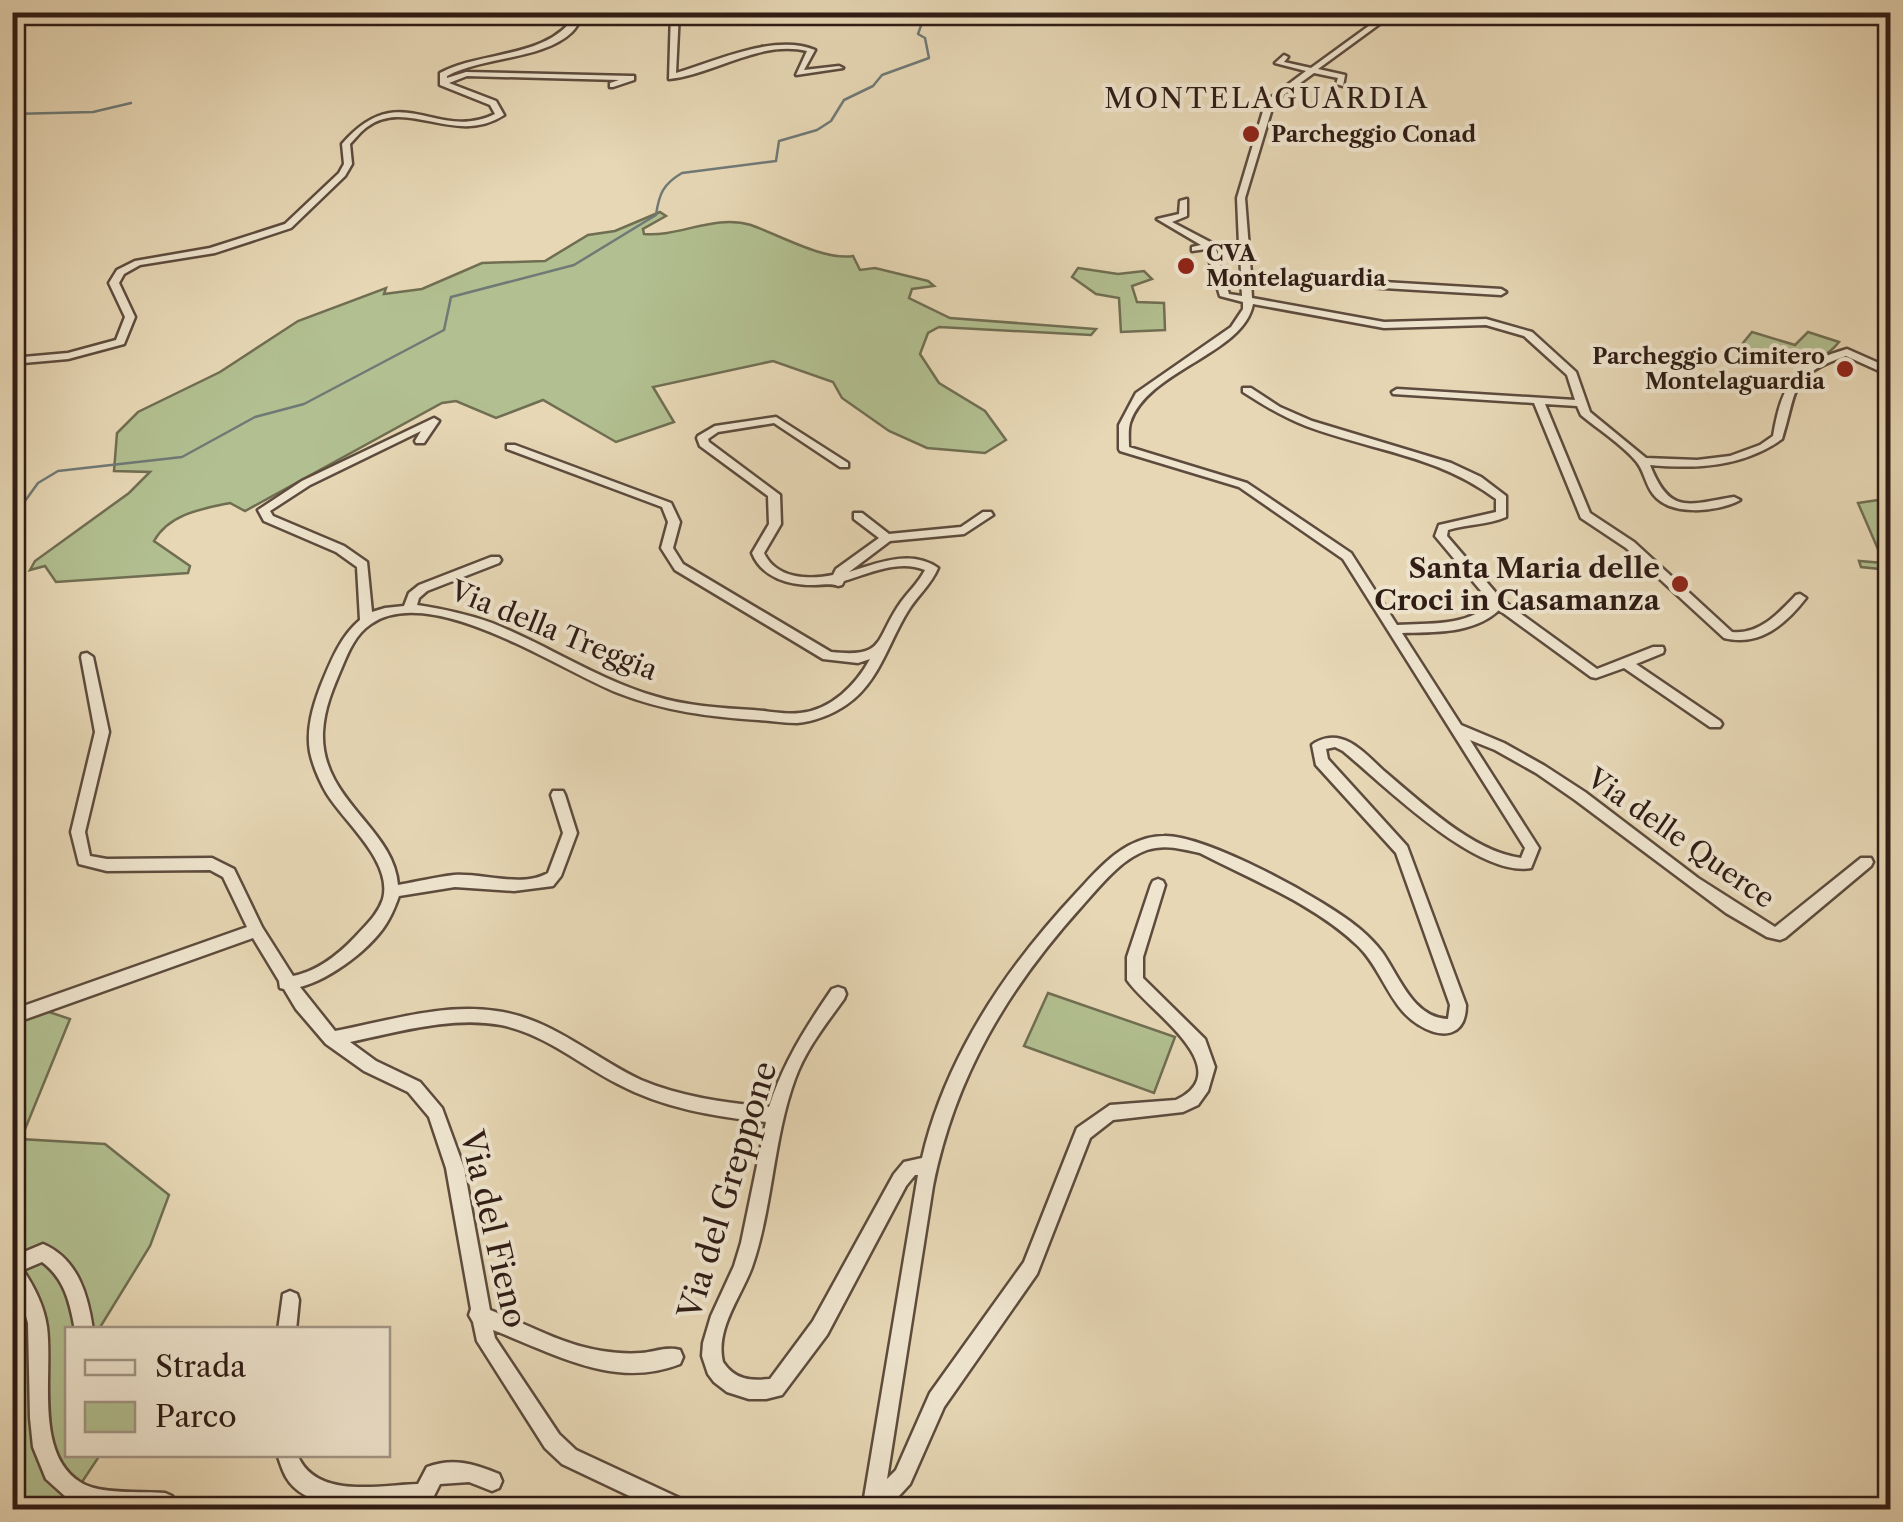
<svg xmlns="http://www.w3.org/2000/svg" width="1903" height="1522" font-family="'Libre Caslon Text',serif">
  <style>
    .green { fill: #b2bf90; stroke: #706e52; stroke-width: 2.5 }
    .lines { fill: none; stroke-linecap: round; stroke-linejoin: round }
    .stream { stroke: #6f7976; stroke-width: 2.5 }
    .minor-casing { stroke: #5d4b3d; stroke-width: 5 }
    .minor { fill: #efe5cf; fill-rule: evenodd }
    .poi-dot { fill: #8f2418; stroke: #efe5cf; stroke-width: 4 }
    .labels { text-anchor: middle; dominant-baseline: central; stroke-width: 8; stroke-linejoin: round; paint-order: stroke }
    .far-poi-label { font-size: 22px; font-weight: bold; fill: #2f1c15; stroke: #efe5cf; text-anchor: start }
    .far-quarter-label { font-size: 28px; letter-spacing: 2.5px; fill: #2f1c15; stroke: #efe5cf }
    .poi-label { font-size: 28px; font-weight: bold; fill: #2f1c15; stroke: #efe5cf; text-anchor: end }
    .street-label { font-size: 28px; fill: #2f1c15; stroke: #efe5cf }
    .near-street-label { font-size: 32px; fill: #2f1c15; stroke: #efe5cf }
  </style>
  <rect width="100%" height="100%" fill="#e7d7b5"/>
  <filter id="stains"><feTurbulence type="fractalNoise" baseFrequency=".002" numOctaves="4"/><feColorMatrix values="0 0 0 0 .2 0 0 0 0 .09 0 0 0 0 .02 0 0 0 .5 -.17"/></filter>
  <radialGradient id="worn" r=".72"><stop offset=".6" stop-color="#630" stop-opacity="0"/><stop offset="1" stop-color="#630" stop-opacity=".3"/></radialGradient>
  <!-- green -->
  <g class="green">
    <path d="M660,212L666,216L643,229L644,234C680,237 714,214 751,225C779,235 825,261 853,256L860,270L875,268L928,281L934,286L912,289L909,298L950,318L1096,329L1091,335L939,327L928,333L920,354L939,383L985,411L1006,440L985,453L927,448L889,431L842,398L833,382L773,361L653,387L674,422L616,442L543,400L496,418L456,401L442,403L245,511L230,503C201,509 169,514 154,541L190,566L188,573L56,582L45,566L30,570L35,561L129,493L150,472L114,471L117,433L138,412L220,372L298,321L386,288L384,294L422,289L482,263L545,261L588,235L615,231Z"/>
    <polygon points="1078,268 1118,274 1144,271 1152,279 1132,286 1137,302 1164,303 1165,330 1121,332 1119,298 1096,294 1072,277"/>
    <path d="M1752,332L1795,345L1808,332L1839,342C1812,376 1774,360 1738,349Z"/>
    <polygon points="1878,500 1890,501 1890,570 1861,567 1859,561 1884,563 1858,503"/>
    <polygon points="1048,993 1175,1037 1154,1093 1024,1046"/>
    <polygon points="22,1003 70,1019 21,1139 105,1144 169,1195 150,1246 99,1329 68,1330 68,1454 100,1455 64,1509 13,1509 12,1008"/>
  </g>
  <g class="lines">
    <!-- stream -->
    <g class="stream">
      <polyline points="12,114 93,112 131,103"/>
      <path d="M12,504L25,501L38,483L58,471L182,457L255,417L304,404L444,330L451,297L574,265L656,215C659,194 663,184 682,173L776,161L779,141L817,130L831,121L844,100L873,86L882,75L929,58L925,38L918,34L926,12"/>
    </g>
    <defs>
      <g id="minor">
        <path d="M578,12H585C581,19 577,27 572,32C543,60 484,56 447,76V78L466,72L631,76H634V80L613,87H610V83L619,80L467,76L449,83L496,101L504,115C455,147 407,97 367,127C361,131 355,139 350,144L352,164L345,176L291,228L215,253L140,265L124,274L119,283L135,317L124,344L68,359L12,364V358L68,353L116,340L125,317L109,283L117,270L135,261L210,248L285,224L339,173L344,164L342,144C401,76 435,143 495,114L490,105L440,85V73C487,49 548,60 578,12Z"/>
        <path d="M671,12H679L676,73C716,61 775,33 815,50L804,70L839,66L843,68L796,75L807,51C759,40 715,74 669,79Z"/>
        <path d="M1388,12H1396L1318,69L1345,75L1343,86L1336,84L1338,78L1314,73L1274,102L1245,198L1251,274L1501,289L1506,292L1501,295L1251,280L1252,298L1384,322L1486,319L1532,332L1576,372L1590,412L1646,458L1697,460L1730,456L1760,445L1773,436C1782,383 1795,364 1847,349L1890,368V375L1886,374L1846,356C1788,376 1798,389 1782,439C1742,467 1697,469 1650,465C1670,516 1689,504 1734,497L1740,500C1718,512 1670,517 1653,494C1645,484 1644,469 1635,460C1620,443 1599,430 1581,415L1577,406L1545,404L1590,513L1634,542L1732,632C1759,635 1778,614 1796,595L1800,594L1806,598C1785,625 1759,647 1724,638L1626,548L1581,518L1534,403L1393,394L1392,392L1397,389L1575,400L1567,375L1524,336L1486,325L1384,328L1253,304C1244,354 1147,370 1130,423C1128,430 1129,440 1129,447L1247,483L1351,553L1397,625C1428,623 1467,627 1491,603L1435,536L1439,525L1496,512V499C1437,455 1373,451 1306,426C1283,417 1263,405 1243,392V388H1251L1280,407L1312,421L1451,463L1481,477L1506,496V517C1488,525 1468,524 1448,530L1447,536L1502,600L1597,669L1653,647H1663L1664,650L1663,653L1636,664L1720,721L1722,724L1720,727H1710L1624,668L1596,678L1591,677L1499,610C1474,634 1434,632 1402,633L1461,725L1504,743L1545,766L1585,792L1698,878L1775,927L1861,858H1871L1873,862L1871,866L1785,938L1780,940L1767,937L1726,913L1575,800L1536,773L1495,750L1470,740L1539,848L1531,868C1477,878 1384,785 1343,751L1335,747L1326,749L1328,759L1407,846L1466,1005C1466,1036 1443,1040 1419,1025C1390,1008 1382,969 1358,946C1314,904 1254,881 1200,853C1182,849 1165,844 1147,850C1121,859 1101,885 1083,905C1008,988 955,1076 933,1186L887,1479L896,1470L930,1393L1024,1262L1077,1128L1110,1105L1176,1100C1241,1069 1146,1009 1127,980V957L1151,885L1153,881L1158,879L1163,881L1165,885L1143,957V978L1205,1039L1215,1067L1208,1091L1198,1105L1183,1112L1113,1120L1090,1138L1037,1274L944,1407L910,1484L886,1510H862L918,1175H915L906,1186L827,1335L782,1395L766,1399H749L727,1392L714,1382L708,1374L702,1356L703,1343L711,1316L734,1266L741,1243L766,1122C715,1117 663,1108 618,1084C579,1064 545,1034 501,1025C451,1016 399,1032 350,1042L376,1061L420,1082L442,1108L464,1168L490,1310C527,1324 562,1345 602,1351C615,1353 628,1354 641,1353C654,1352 667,1346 680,1350L683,1357L680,1364C614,1390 554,1353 493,1330L495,1338L559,1434L576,1450L690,1503L693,1510H659L562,1464L545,1448L477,1341L473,1322L469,1315L471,1309L446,1168L429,1117L408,1092L364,1071L326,1044L296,1009L284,989L280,988L279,981L253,938L12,1024V1010L247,927L223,877L210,870L107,871L79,864L71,832L95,732L81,657L82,654L87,653L93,657L109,732L85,832L90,856L107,859L212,858L234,869L262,927L293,976C318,971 339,954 356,936C367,924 378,914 383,899C393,862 345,823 327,794C320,782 313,766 310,752C306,729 313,706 321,685C331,661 340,637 360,620L357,567L336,552L264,521L258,510L302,481L434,418L439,421L424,443H416L415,441L421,431L310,485L270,511L273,516L344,546L367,562L372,612L385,608L404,606L409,593L419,585L491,557H499L501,560L499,563L427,591L419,598L417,605C443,609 467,614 492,623C547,645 597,679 654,696C686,706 720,708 753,710C768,711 785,715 800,713C831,710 856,685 870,659L858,663L823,659L675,570L661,548L668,522L662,507L507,449V445H515L671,503L680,522L673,548L683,564L831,652C887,658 874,640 901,602C909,591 919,582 925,570C899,559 870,573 844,581L842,585L838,586C830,583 824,585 814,585C789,585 762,578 752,553L769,524L768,496L700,446L697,438L698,436L715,426L776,417L848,463V467H840L774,423L718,432L708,439L709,442L780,495L781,524L764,553C776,579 809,580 833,575L836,569L879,538L854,519V513H862L889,534L961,527L983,512H991L993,515L964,534L890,541L849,572C878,563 911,549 938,568C931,585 917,596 908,611C888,643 879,683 846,705C833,714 813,722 797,723C784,723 771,721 759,720C710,717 664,711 618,693C560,670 431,582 371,624C356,634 349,650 342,667C333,688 324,709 323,732C320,800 394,828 398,885C416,882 435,877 454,875C483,873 522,888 548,873L563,833L551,795L553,791H563L565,795L577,833L561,876L553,886L514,891L455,887L399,896C396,904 393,912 389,919C374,947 331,979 300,987L335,1031C388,1021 442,1003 496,1011C551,1018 592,1057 641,1080C681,1097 727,1103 769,1107C783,1063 806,1027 832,989L838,987L844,989L846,994L844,999C826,1024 806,1049 795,1079C773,1139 773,1206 752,1267C741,1297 715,1329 723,1362C735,1380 750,1381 770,1379L813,1321L894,1174L904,1162L922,1158C931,1119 946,1081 965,1045C995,988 1034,938 1077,892C1092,876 1108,857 1128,846C1139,840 1152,836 1164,836C1207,835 1328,901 1361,930C1369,937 1376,944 1382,952C1399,976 1413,1018 1448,1019L1450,1005L1396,853L1316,765L1312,745C1319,739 1331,736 1341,739C1357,743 1372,760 1384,771C1421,802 1473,852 1521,858L1525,848L1343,559L1239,487L1120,451L1119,449V425L1136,393L1231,327L1243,309V302L1220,296L1206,249L1192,251V247L1201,245L1157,219L1179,214L1180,201L1187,199V216L1172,222L1212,243L1239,245L1237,198L1266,101L1306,71L1275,63L1284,55L1288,57L1284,62L1311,68ZM1216,249L1240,250L1242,296L1229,294Z"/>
        <path d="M43,1244C78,1259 88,1295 93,1330H75C70,1303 65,1279 42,1262L23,1270C35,1288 44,1306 47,1327C53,1374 34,1453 80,1482C99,1495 142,1491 165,1493L172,1496L180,1510L94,1508L66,1497L46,1479L33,1447L30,1418L28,1323L21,1299L12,1287V1257Z"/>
        <polygon points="290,1291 297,1294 299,1300 296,1330 278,1330 283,1294"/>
        <path d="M277,1454H297C315,1500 379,1485 418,1484L427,1467C453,1457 475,1464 499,1474L502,1481L499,1488L492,1491L469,1482L440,1484L434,1496L432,1510H412V1505C376,1506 308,1515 286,1477C282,1470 280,1462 277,1454Z"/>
      </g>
    </defs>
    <!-- minor casing -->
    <use href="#minor" class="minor-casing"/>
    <!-- minor -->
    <use href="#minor" class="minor"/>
  </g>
  <!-- markers -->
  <g class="poi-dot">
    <circle cx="1251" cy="134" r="10"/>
    <circle cx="1186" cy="266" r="10"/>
    <circle cx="1845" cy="369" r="10"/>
    <circle cx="1680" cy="584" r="10"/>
  </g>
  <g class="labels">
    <!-- far-poi labels -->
    <g class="far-poi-label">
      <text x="1271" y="134">Parcheggio Conad</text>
      <text x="1206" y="253">CVA<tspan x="1206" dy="25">Montelaguardia</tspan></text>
      <text x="1825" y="356" text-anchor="end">Parcheggio Cimitero<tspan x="1825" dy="25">Montelaguardia</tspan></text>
    </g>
    <!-- far-quarter labels -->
    <g class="far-quarter-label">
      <text x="1267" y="98">MONTELAGUARDIA</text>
    </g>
    <!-- poi labels -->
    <g class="poi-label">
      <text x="1660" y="568">Santa Maria delle<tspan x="1660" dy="32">Croci in Casamanza</tspan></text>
    </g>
    <!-- street labels -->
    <g class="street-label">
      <text transform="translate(554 630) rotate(22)">Via della Treggia</text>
      <text transform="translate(1681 838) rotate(35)">Via delle Querce</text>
    </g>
    <!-- near-street labels -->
    <g class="near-street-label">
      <text transform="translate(727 1190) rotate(-73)">Via del Greppone</text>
      <text transform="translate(494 1229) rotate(77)">Via del Fieno</text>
    </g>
  </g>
  <!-- margin -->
  <rect width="1903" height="1522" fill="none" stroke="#e7d7b5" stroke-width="50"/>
  <rect x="15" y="15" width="1873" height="1492" fill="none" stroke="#2f1c15" stroke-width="5"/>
  <rect x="25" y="25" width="1853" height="1472" fill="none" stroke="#2f1c15" stroke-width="2.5"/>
  <!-- legend -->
  <rect x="65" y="1327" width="325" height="130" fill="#efe5cf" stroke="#a29585" stroke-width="2.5"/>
  <rect x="85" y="1360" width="50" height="15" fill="#efe5cf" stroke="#a29585" stroke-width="2.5"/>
  <text x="155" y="1377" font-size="30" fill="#2f1c15">Strada</text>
  <rect x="85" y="1402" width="50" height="30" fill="#b2bf90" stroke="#a29585" stroke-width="2.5"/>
  <text x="155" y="1427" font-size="30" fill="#2f1c15">Parco</text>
  <rect width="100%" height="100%" filter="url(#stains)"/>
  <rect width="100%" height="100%" fill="url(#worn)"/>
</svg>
